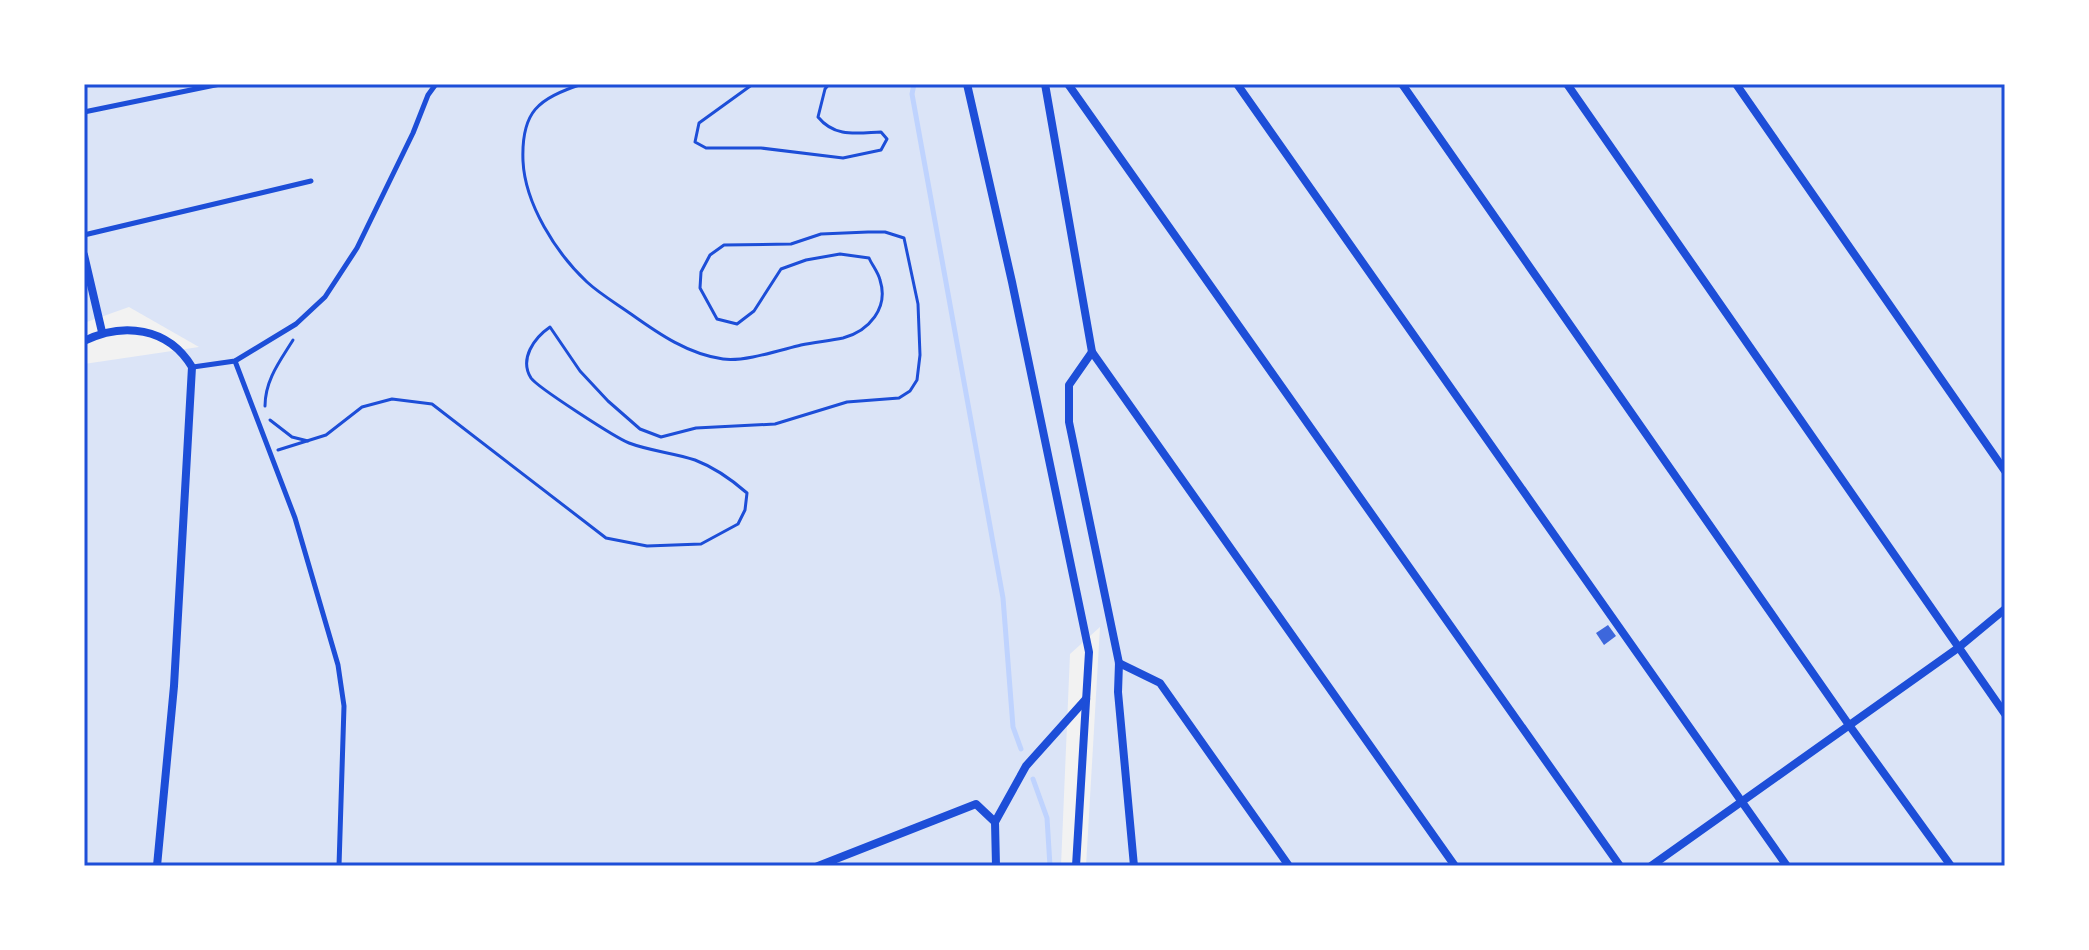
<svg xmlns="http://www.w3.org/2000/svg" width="2089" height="950" font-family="Raleway,sans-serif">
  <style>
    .green { fill: #dbe4f7 }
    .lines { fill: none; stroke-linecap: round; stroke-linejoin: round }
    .stream { stroke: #bfd3fe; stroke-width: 5 }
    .building { fill: #3d67dc }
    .path { stroke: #1d4ed8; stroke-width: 3 }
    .service { stroke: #1d4ed8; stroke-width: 5 }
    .minor { stroke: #1d4ed8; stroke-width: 8 }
    .neatline { fill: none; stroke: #1d4ed8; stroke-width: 3 }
  </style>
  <rect width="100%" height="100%" fill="#f2f2f2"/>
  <!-- green -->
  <polygon class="green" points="84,84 2005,84 2005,866 1086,866 1100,627 1070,654 1061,866 84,866 84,364 199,347 129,307 84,323"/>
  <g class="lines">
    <!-- stream -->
    <g class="stream">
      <polyline points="914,84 912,94 1003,598 1013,727 1021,749"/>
      <polyline points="1033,779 1047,818 1050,866"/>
    </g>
  </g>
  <!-- building -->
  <polygon class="building" points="1608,625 1616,636 1604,645 1596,633"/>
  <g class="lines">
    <!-- path -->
    <g class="path">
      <path d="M753,84L699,123L695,142L706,148H761L843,158L881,150L887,139L881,132C857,133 835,138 818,117L825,89L829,84"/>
      <path d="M265,406C265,380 280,361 293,340"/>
      <polyline points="270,420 292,437 308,441"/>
      <path d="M278,450L326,435L362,407L392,399L432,404L606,538L647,546L701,544L738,524L745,510L747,493C731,479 716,468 695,460C674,453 650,451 629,443C616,438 537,387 531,378C519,359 534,338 550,327L580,371L608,401L640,429L661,437L696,428L775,424L847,402L899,398L910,391L917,380L920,355L918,304L904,238L885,232H868L821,234L791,244L724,245L710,255L701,272L700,288L717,319L737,324L754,311L781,269L806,260L840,254L869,258C872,265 878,272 880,280C889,308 869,331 843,338C829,341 814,342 801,345C780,350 744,362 723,359C688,354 659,334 631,314C617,304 600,294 587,282C556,253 525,204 523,161C521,111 538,99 582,84"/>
    </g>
    <!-- service -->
    <g class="service">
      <polyline points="84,112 220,84"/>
      <polyline points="84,235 311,181"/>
      <polyline points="235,361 295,518 338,665 344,706 339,866"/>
      <polyline points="193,367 235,361 296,324 325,297 357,248 413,133 428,95 436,84"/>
    </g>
    <!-- minor -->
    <g class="minor">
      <polyline points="967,84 1012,282 1089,652 1076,866"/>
      <polyline points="1045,84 1092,352 1455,866"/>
      <polyline points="1068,84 1620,866"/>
      <polyline points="1237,84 1787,866"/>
      <polyline points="1402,84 1849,725 1951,866"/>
      <polyline points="1567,84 2005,714"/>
      <polyline points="1736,84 2005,471"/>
      <polyline points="84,255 102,332"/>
      <path d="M84,341C123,322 168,327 192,367L174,686L157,866"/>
      <polyline points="1092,352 1069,385 1069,422 1119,663 1118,692 1134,866"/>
      <polyline points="1119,663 1160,683 1289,866"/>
      <polyline points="818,866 976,804 995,822"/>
      <polyline points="996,866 995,822 1026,766 1086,699"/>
      <polyline points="1651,866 1958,648 2005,609"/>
    </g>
  </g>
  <!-- border -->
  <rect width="2089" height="950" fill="none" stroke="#ffffff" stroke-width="172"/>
  <rect x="86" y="86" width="1917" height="778" class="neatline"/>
</svg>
